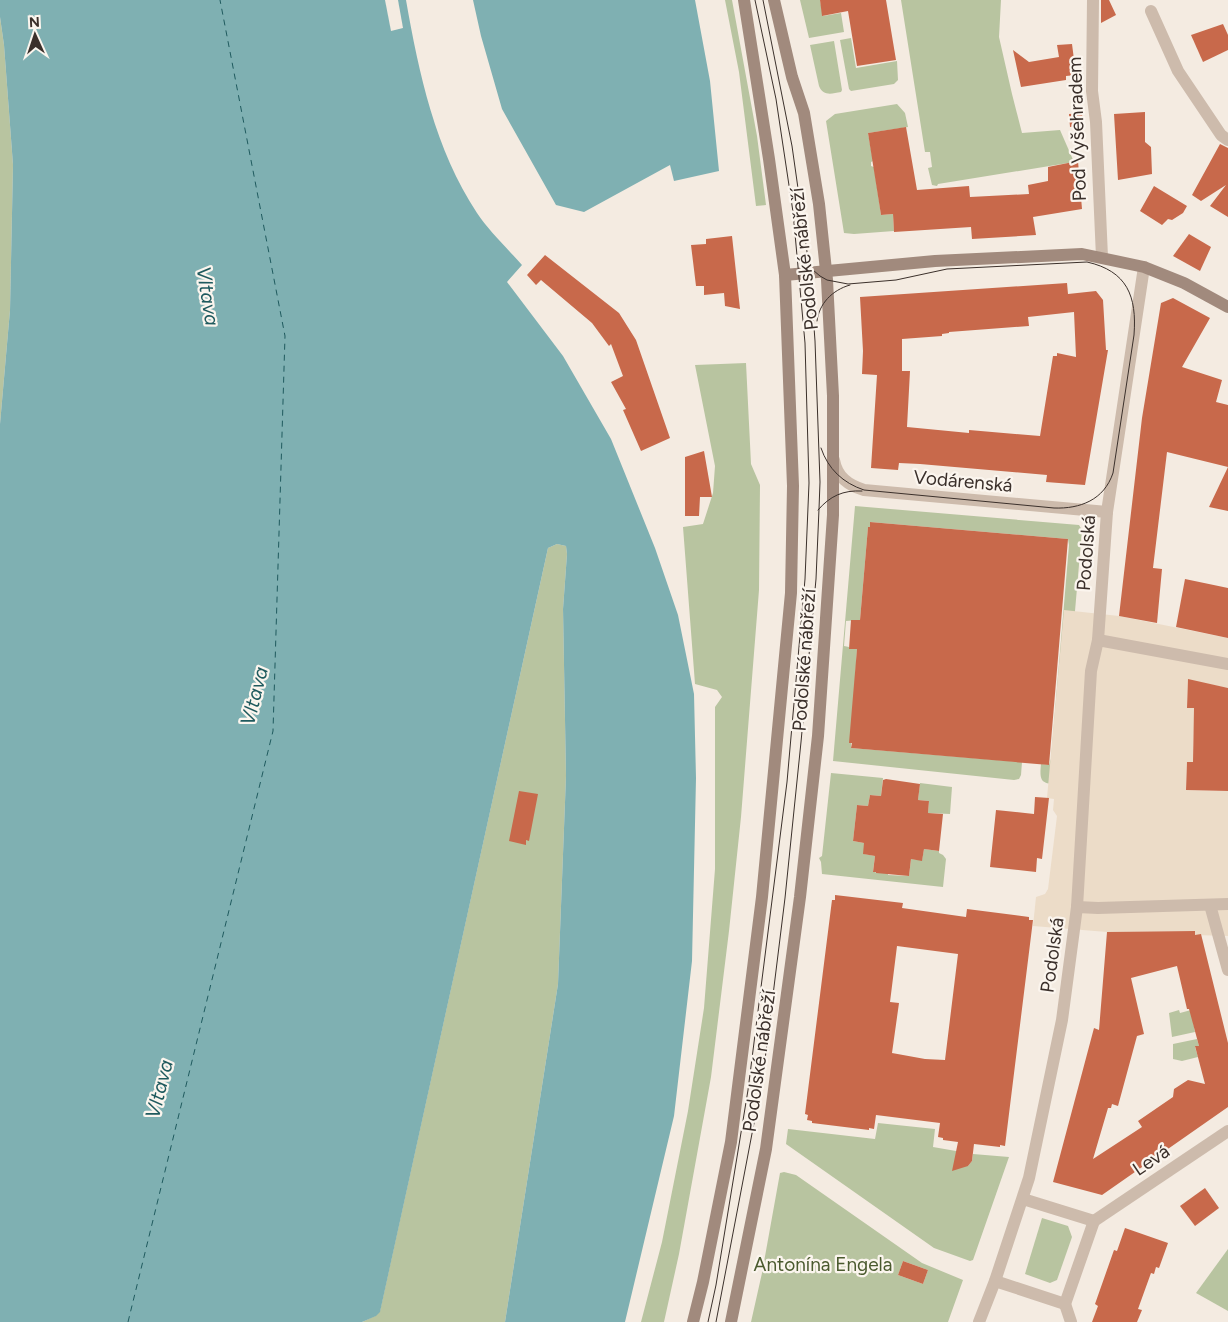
<svg xmlns="http://www.w3.org/2000/svg" width="1228" height="1322" font-family="Figtree,sans-serif">
  <style>
    .green { fill: #b8c4a0; fill-rule: evenodd }
    .plaza { fill: #ecdcc8 }
    .water { fill: #7fb0b2 }
    .pier { fill: #f4ebe1 }
    .lines { fill: none; stroke-linecap: round; stroke-linejoin: round }
    .ferry { stroke: #1f5a5e; stroke-width: 1; stroke-dasharray: 6 5; stroke-linecap: butt }
    .building { fill: #c8694b; fill-rule: evenodd }
    .street { stroke: #cdbbac; stroke-width: 12 }
    .secondary { stroke: #a18a7d; stroke-width: 12 }
    .tram { stroke: #3b302b; stroke-width: 1 }
    .labels { text-anchor: middle; dominant-baseline: central; stroke-width: 4.5; stroke-linejoin: round; paint-order: stroke }
    .street-label { font-size: 19px; fill: #3b302b; stroke: #fbf5ee }
    .park-label { font-size: 19px; fill: #4a5a2e; stroke: #fbf5ee }
    .water-label { font-size: 20px; font-style: italic; fill: #1f5a5e; stroke: #fbf5ee }
  </style>
  <rect width="100%" height="100%" fill="#f4ebe1"/>
  <!-- green -->
  <g class="green">
    <polygon points="725,0 732,0 757,136 766,205 756,206 739,72"/>
    <polygon points="800,0 820,0 823,16 841,13 844,32 809,38"/>
    <polygon points="901,0 1001,0 999,37 1012,94 1022,133 1060,130 1074,162 938,184 937,186 932,185 928,168 932,167 930,152 925,152"/>
    <polygon points="0,17 4,45 13,165 10,310 0,424"/>
    <polygon points="851,38 856,68 897,61 898,80 894,84 851,91 849,89 840,40"/>
    <path d="M834,41L842,90L841,92C831,94 823,96 819,86L810,45Z"/>
    <polygon points="897,104 905,113 908,127 868,133 873,161 871,162 871,166 874,167 881,215 893,214 894,231 854,234 844,233 826,121 835,114"/>
    <polygon points="746,363 751,464 760,485 759,590 741,817 729,931 711,1077 679,1254 664,1322 641,1322 662,1242 688,1111 704,1008 715,869 715,707 722,697 717,690 695,684 683,527 703,524 713,493 715,466 695,365"/>
    <path d="M855,506L1079,525L1082,530L1060,785C1042,783 1039,783 1041,764L1049,765L1051,759L1069,545L1068,539L870,522V527H868L860,620L846,621L844,646L849,647V649H857L851,748L1022,762L1021,775L1019,779L1014,780L833,761Z"/>
    <polygon points="557,544 566,546 567,554 563,609 566,776 558,984 505,1322 362,1322 375,1316 380,1311 548,548"/>
    <polygon points="831,773 883,778 881,796 870,795 868,806 857,805 853,841 864,843 864,854 875,856 873,871 877,873 888,873 888,875 909,876 911,859 922,860 924,849 939,851 939,853 943,855 946,859 943,887 822,874 821,862 819,858 822,856"/>
    <polygon points="920,783 952,787 950,814 928,813 929,801 918,800"/>
    <polygon points="1179,1010 1180,1013 1191,1010 1195,1032 1172,1037 1169,1013"/>
    <polygon points="1197,1039 1199,1046 1195,1047 1198,1057 1182,1061 1173,1059 1173,1044"/>
    <polygon points="878,1123 935,1129 933,1147 956,1151 968,1166 972,1161 973,1154 1009,1157 973,1260 970,1261 934,1248 786,1144 788,1129 875,1139"/>
    <path d="M784,1172L796,1175L922,1263L963,1280L948,1322H751L762,1273L780,1173ZM903,1261L928,1270L923,1284L898,1275Z"/>
    <polygon points="1042,1218 1068,1226 1072,1237 1057,1280 1050,1283 1025,1274"/>
    <polygon points="1228,1249 1228,1311 1196,1293"/>
  </g>
  <!-- plaza -->
  <polygon class="plaza" points="1064,610 1119,616 1228,638 1228,688 1188,680 1187,708 1195,708 1193,746 1194,762 1187,762 1186,790 1228,791 1228,936 1195,935 1195,931 1107,932 1033,926 1036,897 1045,894 1048,889 1057,816 1053,810 1054,799 1047,798"/>
  <!-- water -->
  <g class="water">
    <path d="M0,0H406C419,74 435,149 477,213C489,231 507,248 522,265L507,282L563,356L611,439L655,548L678,615L694,694L696,778L692,961L674,1116L625,1322H505L558,984L566,776L563,609L567,554L566,546L557,544L548,548L380,1312L376,1316L362,1322H0V424L10,310L13,165L4,45L0,17Z"/>
    <polygon points="473,0 695,0 710,81 719,171 674,181 670,165 584,212 556,205 502,109 481,36"/>
  </g>
  <!-- pier -->
  <polygon class="pier" points="385,0 398,0 403,28 391,31"/>
  <g class="lines">
    <!-- ferry -->
    <polyline class="ferry" points="128,1322 273,731 285,336 220,0"/>
  </g>
  <!-- building -->
  <g class="building">
    <polygon points="820,0 886,0 896,60 857,66 848,11 822,16"/>
    <polygon points="1101,0 1109,0 1116,15 1101,23"/>
    <polygon points="1223,24 1228,35 1228,50 1203,62 1191,35"/>
    <polygon points="1072,44 1076,75 1066,76 1066,80 1021,87 1013,50 1029,62 1059,57 1057,45"/>
    <polygon points="1145,112 1145,142 1151,147 1152,174 1118,180 1114,114"/>
    <polygon points="1082,113 1083,125 1070,127 1069,114"/>
    <polygon points="906,127 917,190 969,186 970,197 1029,194 1028,185 1048,181 1048,167 1078,161 1082,209 1033,217 1036,235 972,239 971,227 894,232 893,214 881,215 868,133"/>
    <polygon points="1220,144 1228,148 1228,217 1210,206 1226,185 1201,201 1192,195"/>
    <polygon points="1154,186 1187,206 1183,213 1172,220 1168,219 1162,225 1140,211"/>
    <polygon points="1189,234 1211,247 1200,271 1173,256"/>
    <polygon points="732,236 740,309 725,306 724,293 704,295 704,286 696,286 691,245 706,244 706,239"/>
    <polygon points="545,255 619,313 636,340 670,438 641,451 623,410 626,409 611,382 623,376 611,344 609,346 592,323 541,280 536,285 527,275"/>
    <path d="M1067,283L1068,294L1096,291L1103,300L1106,350H1108L1085,485L1046,482L1047,475L920,464L899,463L898,470L871,468L877,375L862,374L863,351L860,297ZM1074,312L1076,357L1057,353V356H1053L1040,436L969,430V433L907,427L910,371H902V339L942,336V334L949,333V332L1029,326L1028,317Z"/>
    <polygon points="1173,298 1210,318 1182,367 1222,380 1216,402 1228,405 1228,511 1209,507 1228,467 1167,452 1153,568 1162,569 1157,623 1119,616 1142,418 1161,303"/>
    <polygon points="704,451 712,497 700,497 699,516 685,516 685,457"/>
    <polygon points="870,522 1068,539 1049,765 851,748 852,743 849,743 857,649 849,649 851,620 860,620 868,527 870,527"/>
    <polygon points="1185,579 1228,588 1228,638 1176,627"/>
    <polygon points="1188,679 1228,688 1228,791 1186,790 1187,762 1193,762 1194,708 1187,708"/>
    <polygon points="886,779 920,784 918,800 929,801 928,813 943,814 939,851 924,849 922,861 911,859 909,876 876,873 876,872 873,872 875,856 863,854 864,843 853,841 857,805 868,806 870,795 881,796 883,780"/>
    <polygon points="519,791 538,794 529,841 526,840 526,845 509,841"/>
    <polygon points="1035,797 1049,798 1042,859 1037,858 1036,872 990,867 996,810 1034,814"/>
    <path d="M835,895L903,903L902,908L966,917L967,909L1029,917V920H1033L1005,1146L1000,1145V1147L974,1144L972,1161L968,1166L952,1171L958,1142L943,1140V1138L938,1137L940,1123L876,1115L874,1129L869,1128V1130L812,1123V1121L807,1120L808,1115L805,1114L832,900H835ZM897,946L958,954L945,1060L925,1059L892,1053L899,1003L890,1002Z"/>
    <path d="M1195,931V935L1201,934L1228,1043V1107L1102,1195L1053,1182L1094,1028L1099,1030L1107,932ZM1177,966L1187,1009H1189L1199,1046H1195L1205,1084L1188,1080L1174,1089L1173,1097L1138,1121L1142,1127L1093,1159L1108,1108H1111L1112,1104L1118,1106L1137,1036L1144,1034L1131,978Z"/>
    <polygon points="1205,1188 1219,1208 1195,1226 1180,1206"/>
    <polygon points="1125,1228 1168,1243 1159,1268 1156,1267 1154,1274 1151,1273 1138,1309 1142,1310 1137,1322 1092,1322 1098,1306 1095,1304 1114,1250 1117,1251"/>
    <polygon points="903,1261 928,1270 923,1284 898,1275"/>
  </g>
  <g class="lines">
    <!-- street -->
    <g class="street">
      <polyline points="1093,0 1092,91 1096,122 1102,257"/>
      <polyline points="1151,11 1178,71 1221,135 1228,140"/>
      <path d="M834,460C837,477 848,485 864,490L1107,512"/>
      <polyline points="1098,640 1228,664"/>
      <polyline points="1210,905 1228,970"/>
      <polyline points="1077,907 1098,908 1228,904"/>
      <polyline points="1023,1199 1094,1221"/>
      <polyline points="1094,1221 1228,1131"/>
      <polyline points="995,1281 1065,1304"/>
      <polyline points="1065,1304 1094,1221"/>
      <polyline points="1065,1304 1071,1322"/>
      <polyline points="979,1322 995,1281 1029,1178 1062,1020 1077,907 1091,671 1098,640 1107,512 1144,267"/>
    </g>
    <!-- secondary -->
    <g class="secondary">
      <polyline points="785,275 935,261 1082,254 1144,267 1184,283 1228,307"/>
      <polyline points="693,1322 703,1282 731,1142 762,897 791,593 793,486 785,275 769,159 744,0"/>
      <polyline points="731,1322 766,1149 800,897 818,736 833,515 833,396 827,280 819,204 804,113 792,77 774,0"/>
    </g>
    <!-- tram -->
    <g class="tram">
      <path d="M807,265L820,276L827,280L848,284L896,280L947,269L1087,262C1127,271 1137,296 1134,335L1113,473C1104,500 1080,509 1054,508L864,490C843,483 828,469 821,448"/>
      <path d="M817,321C819,304 832,290 850,285"/>
      <path d="M818,510C830,496 843,490 862,491"/>
      <polyline points="708,1322 716,1285 748,1090 787,782 805,579 809,483 805,343 793,212 776,99 755,0"/>
      <polyline points="716,1322 763,1076 785,898 801,742 816,579 819,509 820,482 815,341 810,273 792,146 763,0"/>
    </g>
  </g>
  <g class="labels">
    <!-- street labels -->
    <g class="street-label">
      <text transform="translate(1077 129) rotate(-92)">Pod Vyšehradem</text>
      <text transform="translate(804 259) rotate(-96)">Podolské nábřeží</text>
      <text transform="translate(963 481) rotate(5)">Vodárenská</text>
      <text transform="translate(1086 553) rotate(-86)">Podolská</text>
      <text transform="translate(804 660) rotate(-86)">Podolské nábřeží</text>
      <text transform="translate(1052 955) rotate(-82)">Podolská</text>
      <text transform="translate(759 1061) rotate(-82)">Podolské nábřeží</text>
      <text transform="translate(1151 1160) rotate(-34)">Levá</text>
    </g>
    <!-- park labels -->
    <g class="park-label">
      <text x="823" y="1264">Antonína Engela</text>
    </g>
    <!-- water labels -->
    <g class="water-label">
      <text transform="translate(208 296) rotate(81)">Vltava</text>
      <text transform="translate(254 696) rotate(-76)">Vltava</text>
      <text transform="translate(159 1089) rotate(-76)">Vltava</text>
    </g>
  </g>
  <!-- north arrow -->
  <g transform="translate(35 35) rotate(357)" stroke="#fbf5ee" stroke-width="4" paint-order="stroke">
  <path d="M0-4L9 19L0 12L-9 19Z" fill="#3b302b"/>
  <text y="-8" font-size="14" font-weight="bold" text-anchor="middle" fill="#3b302b">N</text>
  </g>
</svg>
